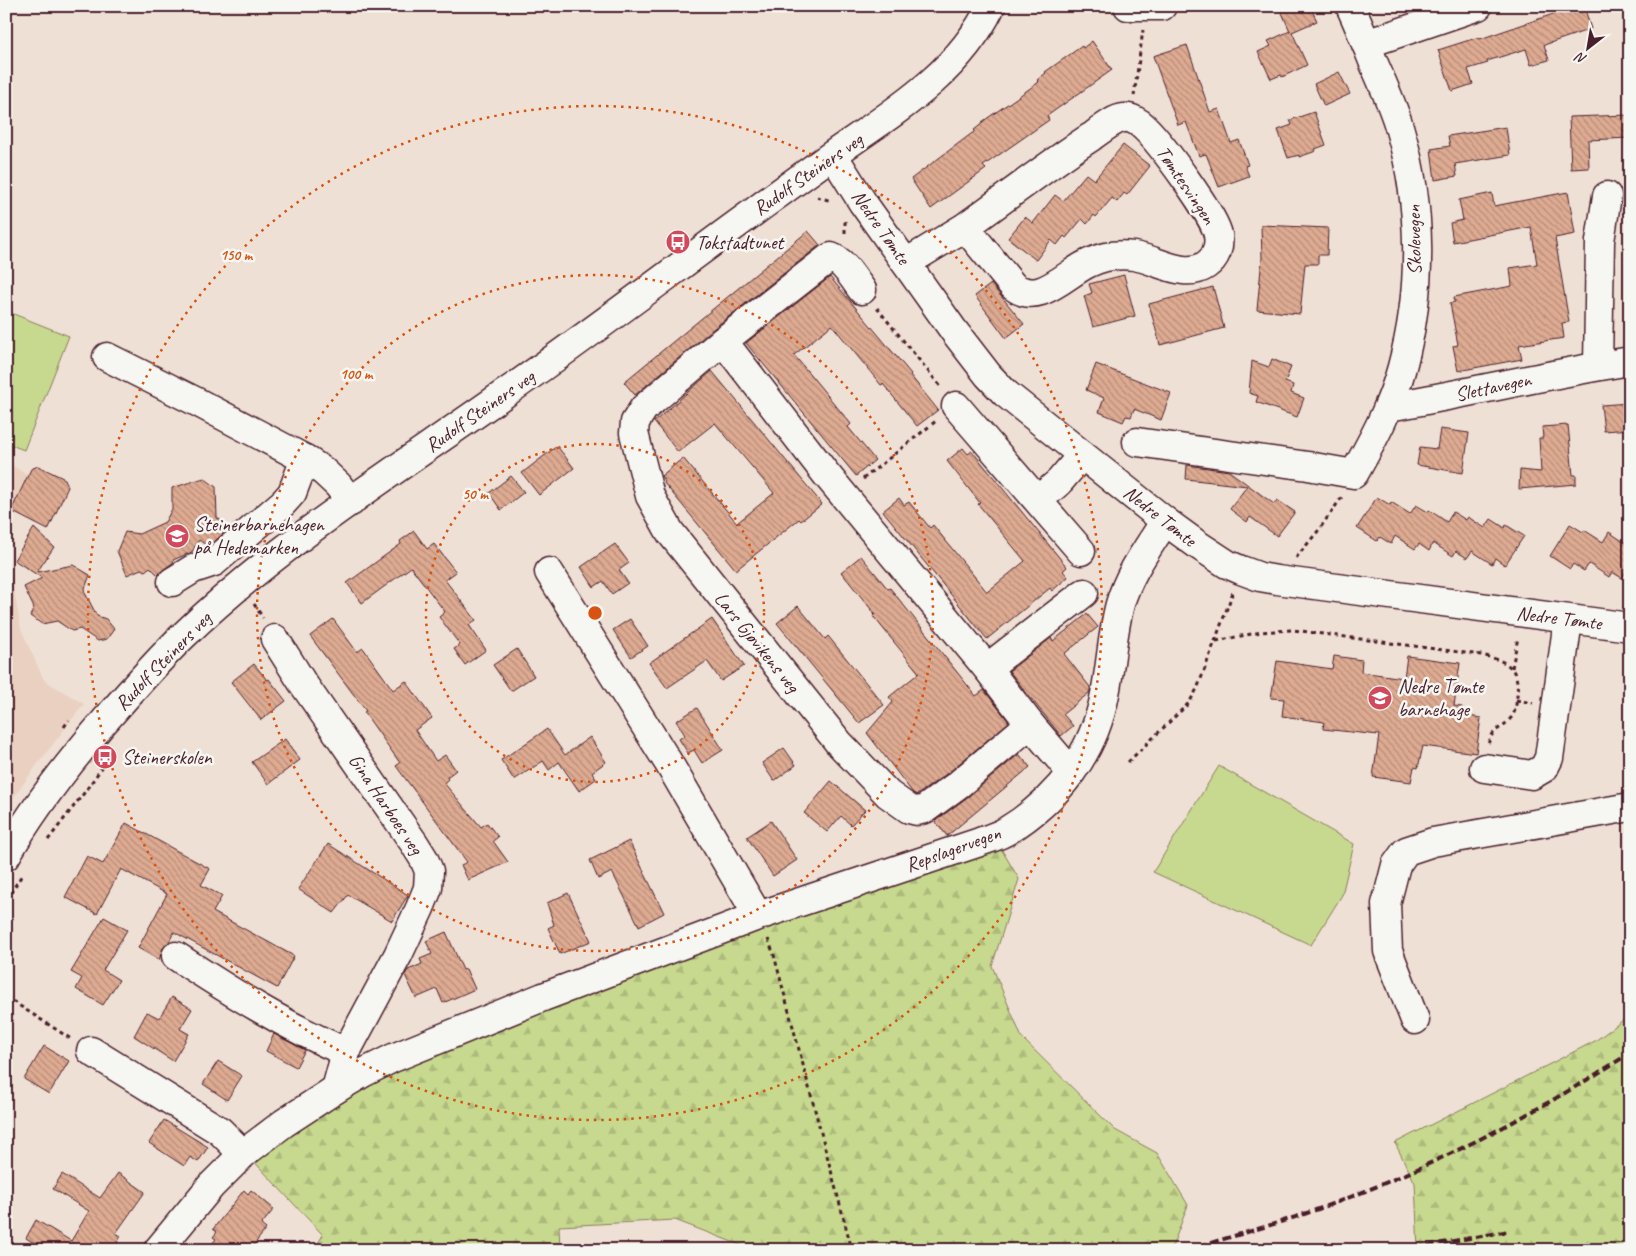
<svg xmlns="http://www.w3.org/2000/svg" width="1636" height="1256" font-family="Caveat,sans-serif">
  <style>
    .built { fill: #ead0c1 }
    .forest { fill: url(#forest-firs); stroke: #887c5c }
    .pitch { fill: #c7d98e; stroke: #887c5c }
    .building { fill: url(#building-back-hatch); stroke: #4a1f2b }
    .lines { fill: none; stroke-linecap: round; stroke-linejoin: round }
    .minor-casing { stroke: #4a1f2b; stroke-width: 31 }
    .path { stroke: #4a1f2b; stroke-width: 3; stroke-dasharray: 4 4; stroke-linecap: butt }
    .minor { stroke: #f6f6f2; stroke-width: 28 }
    .rail { stroke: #4a1f2b; stroke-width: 4; stroke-dasharray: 8 4; stroke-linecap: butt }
    .ring { fill: none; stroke: #d8530f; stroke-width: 2.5; stroke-dasharray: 2.5 5 }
    .labels { text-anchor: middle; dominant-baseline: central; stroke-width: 5; stroke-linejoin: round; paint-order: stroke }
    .street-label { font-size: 20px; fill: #4a1f2b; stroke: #f6f6f2 }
    .poi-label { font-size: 20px; fill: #4a1f2b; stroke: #f6f6f2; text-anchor: start }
    .centre { fill: #d8530f; stroke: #f6f6f2; stroke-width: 2.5 }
    .ring-label { font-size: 15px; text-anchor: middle; font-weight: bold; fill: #d8530f; stroke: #f6f6f2; stroke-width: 5; stroke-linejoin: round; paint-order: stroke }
  </style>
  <defs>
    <pattern id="forest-firs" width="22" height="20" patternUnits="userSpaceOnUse" patternTransform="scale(1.25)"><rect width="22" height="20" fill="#c7d98e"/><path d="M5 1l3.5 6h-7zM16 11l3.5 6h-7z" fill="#acba7b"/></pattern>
    <pattern id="building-back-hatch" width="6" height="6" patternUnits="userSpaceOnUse" patternTransform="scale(1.25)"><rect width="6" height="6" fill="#deab92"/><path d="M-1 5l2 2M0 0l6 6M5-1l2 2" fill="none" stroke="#b68b77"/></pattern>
  </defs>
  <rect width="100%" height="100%" fill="#efe0d5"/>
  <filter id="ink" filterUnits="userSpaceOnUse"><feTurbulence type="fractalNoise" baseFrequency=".02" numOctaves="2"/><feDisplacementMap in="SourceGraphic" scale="10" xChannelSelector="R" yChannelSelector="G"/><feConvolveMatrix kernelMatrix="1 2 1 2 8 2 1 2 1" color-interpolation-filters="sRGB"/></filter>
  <g filter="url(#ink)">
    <!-- built -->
    <g class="built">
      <polygon points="6,462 31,477 6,523"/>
      <polygon points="6,545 21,629 44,680 84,704 37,765 6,808"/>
    </g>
    <!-- forest -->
    <g class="forest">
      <polygon points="990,830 1019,879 992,966 1022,1038 1115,1130 1157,1153 1188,1205 1171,1250 753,1250 675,1220 559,1226 560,1250 314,1250 323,1235 247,1154 355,1086"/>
      <polygon points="1630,1015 1630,1250 1418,1250 1415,1183 1395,1143 1595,1041"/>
    </g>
    <!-- pitch -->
    <g class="pitch">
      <polygon points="6,311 69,336 24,450 6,443"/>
      <polygon points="1219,766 1354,844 1342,895 1311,945 1153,872"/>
    </g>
    <!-- building -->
    <g class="building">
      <polygon points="1279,6 1310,6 1317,21 1292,32 1307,65 1282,77 1281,75 1271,79 1258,52 1271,46 1268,41 1290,31"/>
      <polygon points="1577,6 1584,6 1591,29 1544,45 1549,60 1531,65 1526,49 1487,61 1488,63 1468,69 1473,84 1452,91 1438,50 1479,37 1480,39"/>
      <polygon points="1092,41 1112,70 1047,116 1049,120 983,166 986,169 931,209 911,179 975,131 974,130 983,123 982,122 1039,82 1037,80 1046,73 1045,72 1082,46 1083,48"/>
      <polygon points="1187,45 1210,112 1219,109 1231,143 1239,140 1248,165 1245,166 1249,176 1219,187 1206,154 1199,156 1186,122 1178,125 1153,56"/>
      <polygon points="1339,72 1350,94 1324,106 1314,84"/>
      <polygon points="1314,112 1326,145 1315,149 1316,151 1299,157 1299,155 1288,158 1278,130 1292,125 1290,120"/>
      <polygon points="1630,115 1630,138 1588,140 1589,168 1571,169 1569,117"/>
      <polygon points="1506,127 1510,155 1455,164 1457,176 1435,180 1431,149 1450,146 1448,136"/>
      <polygon points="1123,145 1150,166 1127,195 1124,193 1117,202 1112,198 1096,217 1094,215 1087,224 1082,219 1066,238 1064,236 1057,245 1051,240 1036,260 1008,238 1025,217 1033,223 1055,195 1063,201 1086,174 1094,180"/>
      <polygon points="1568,192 1575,234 1555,238 1569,322 1562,323 1564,338 1519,345 1522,359 1458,371 1453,346 1458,345 1450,303 1455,302 1454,297 1512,286 1510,268 1537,264 1531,227 1453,242 1450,223 1463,220 1459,200 1492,193 1494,206"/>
      <polygon points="1261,225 1328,228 1327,255 1318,255 1318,264 1305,264 1300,314 1257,310 1262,258"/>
      <polygon points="808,231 820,245 713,329 635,395 624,382"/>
      <polygon points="1124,275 1135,316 1093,327 1084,296 1092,293 1089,284"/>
      <polygon points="830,277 911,374 910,375 938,410 917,426 883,384 881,385 832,325 794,355 851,424 848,427 875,460 856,476 746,343"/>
      <polygon points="991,284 1024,324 1006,338 975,296"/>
      <polygon points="1213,287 1224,328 1160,345 1149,304"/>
      <polygon points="1272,359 1291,367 1285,382 1293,385 1291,393 1304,398 1297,417 1256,402 1258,396 1249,393 1252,361 1269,367"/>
      <polygon points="1096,364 1171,393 1161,420 1134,409 1131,417 1126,416 1123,422 1099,412 1104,398 1086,390"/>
      <polygon points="712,371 822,504 801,521 799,519 736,570 664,483 665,482 661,476 683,458 737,523 774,493 715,423 678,452 654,422"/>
      <polygon points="1630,403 1630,429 1604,431 1601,405"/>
      <polygon points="1568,425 1573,475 1576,475 1576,484 1519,489 1520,470 1541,472 1539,438 1543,438 1542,427"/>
      <polygon points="1440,429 1469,433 1463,473 1417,465 1420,447 1437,449"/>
      <polygon points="557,446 574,468 539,495 522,473"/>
      <polygon points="963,448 968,454 972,451 1067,567 1063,571 1068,577 1052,591 1050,588 987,639 883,511 899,498 904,505 909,502 930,528 933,525 987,592 1025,561 978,504 980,503 947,461"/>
      <polygon points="1187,465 1229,471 1274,504 1277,500 1295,512 1277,536 1250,517 1247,522 1230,509 1247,486 1186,479"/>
      <polygon points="38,466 65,479 68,487 48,530 11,511 31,469"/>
      <polygon points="511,476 524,492 501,510 489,493"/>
      <polygon points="204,478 216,487 217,518 222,521 223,534 215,541 206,545 199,540 192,552 173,560 174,562 164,569 158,575 150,567 145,571 141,569 127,575 117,551 125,532 139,534 165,522 172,509 172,488"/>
      <polygon points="1377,497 1390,505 1391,502 1410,514 1416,505 1428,512 1429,510 1447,522 1453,512 1466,520 1468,517 1485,528 1491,519 1505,528 1506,525 1524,536 1505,565 1495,558 1492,564 1472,551 1467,558 1456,551 1453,556 1433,543 1429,551 1419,544 1415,549 1395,536 1391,544 1380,537 1377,541 1357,528"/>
      <polygon points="1570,524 1583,532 1584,530 1603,542 1609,532 1630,546 1630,566 1622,578 1612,572 1609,577 1589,564 1584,571 1573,564 1570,569 1550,556"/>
      <polygon points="34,528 54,547 37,572 73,565 90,575 84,591 97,616 106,619 114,629 107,639 98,641 80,629 72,631 57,621 42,624 30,616 34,608 24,587 42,578 14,560"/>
      <polygon points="414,531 427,549 434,544 456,572 445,580 476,620 469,625 486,650 465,665 454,649 460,645 439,617 445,612 411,567 362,603 347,583 401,544 400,541"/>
      <polygon points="615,544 629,563 619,570 628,583 612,594 603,581 594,587 581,567"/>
      <polygon points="861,556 888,589 890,588 976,696 984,690 1009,722 949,772 917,795 913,793 867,733 893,702 889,697 919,673 873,616 875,614 841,572"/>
      <polygon points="798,606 825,639 828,636 884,705 859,723 777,623"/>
      <polygon points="1087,614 1098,627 1064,654 1090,687 1090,691 1089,693 1063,714 1073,726 1061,736 1009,671 1051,638 1053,641"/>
      <polygon points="333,619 357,652 363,648 393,690 406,681 432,718 415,730 436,761 445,755 456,770 447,777 448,779 444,783 481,827 487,823 498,837 493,841 508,862 468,880 461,865 467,862 396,766 400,763 364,712 366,711 310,636"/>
      <polygon points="630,619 648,646 631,657 613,630"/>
      <polygon points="712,619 744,666 721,681 707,661 667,688 649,663"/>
      <polygon points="517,649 534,676 511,691 493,665"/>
      <polygon points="1334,656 1362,660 1361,672 1404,678 1407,656 1460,663 1454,706 1462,707 1461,715 1481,718 1476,753 1423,746 1418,768 1414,767 1411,782 1373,777 1379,735 1323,729 1324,722 1282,716 1284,699 1271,698 1277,661 1332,669"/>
      <polygon points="254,664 267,680 269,679 286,701 261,720 231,682"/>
      <polygon points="697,708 723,750 702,763 694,750 688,753 679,739 685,735 676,721"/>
      <polygon points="547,729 565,755 590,737 606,762 592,772 596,779 579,791 559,762 549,770 543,761 514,780 501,760"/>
      <polygon points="285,739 300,760 268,784 252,762"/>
      <polygon points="784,748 796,765 774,781 762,763"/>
      <polygon points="1019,754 1030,767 947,836 935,821 969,796"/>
      <polygon points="831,781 865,810 851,825 841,816 827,832 804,813"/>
      <polygon points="771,821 797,860 773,876 747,837"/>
      <polygon points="126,823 210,869 201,885 222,896 213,912 294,956 277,988 174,932 169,942 163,948 159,960 138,948 167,894 121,869 97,914 65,897 87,856 103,864"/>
      <polygon points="629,841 664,913 639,926 612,872 598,879 590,860"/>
      <polygon points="328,844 408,895 392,921 348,895 334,913 298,889"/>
      <polygon points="568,893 591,941 560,954 548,928 554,925 547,903"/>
      <polygon points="104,917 127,930 103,970 119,980 103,1005 76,989 82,978 71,972"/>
      <polygon points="446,932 463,970 466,969 475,989 443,1003 437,989 416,998 405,975 408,970 422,964 420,959 432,954 426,941"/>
      <polygon points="172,997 192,1009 180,1029 189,1034 173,1061 134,1036 147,1012 159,1018"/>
      <polygon points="274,1034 305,1050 296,1067 266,1051"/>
      <polygon points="44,1046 69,1061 49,1094 24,1079"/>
      <polygon points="218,1061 242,1076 227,1100 203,1084"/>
      <polygon points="164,1120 208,1147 198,1162 190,1157 184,1166 149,1143"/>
      <polygon points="118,1173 145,1192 116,1233 121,1236 113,1250 45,1250 26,1238 36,1220 71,1241 89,1211 53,1189 62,1174 100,1198"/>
      <polygon points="244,1190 248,1194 251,1190 274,1209 261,1225 266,1229 250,1250 207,1250 216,1239 213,1237 217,1232 213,1229"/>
    </g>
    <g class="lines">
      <defs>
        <g id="minor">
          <polyline points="1128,6 1162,6"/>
          <polyline points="1366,44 1478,6"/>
          <polyline points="833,155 863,203 954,331 988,375 1005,393 1165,521 1198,545 1227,564 1241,570 1260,577 1277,580 1630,627"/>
          <path d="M906,263L965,227L1013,286C1039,307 1066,273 1089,263C1103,256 1119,254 1134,256C1156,259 1185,280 1206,265C1216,258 1220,247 1218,235C1215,216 1160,142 1144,127C1139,122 1131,117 1124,118C1113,119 1100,131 1091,137C1048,165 1007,197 965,227"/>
          <path d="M862,290C854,280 845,262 831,257L829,258L723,341L644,408L635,422L634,433L650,496L670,532L839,743L888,794L909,809L917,811L925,809L959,784L1030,724"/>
          <polyline points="723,341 826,474 987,668 1030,724 1071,772"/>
          <polyline points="107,357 197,402 305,459 323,471 338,485 351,502"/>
          <polyline points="1598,366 1600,241 1607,196"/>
          <polyline points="956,406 1081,551"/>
          <path d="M1388,407C1469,393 1549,374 1630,361"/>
          <path d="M1137,442L1308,466L1354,474C1373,440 1392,405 1402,367C1423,290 1422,205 1400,130C1394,108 1384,87 1375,66C1367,46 1359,25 1350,6"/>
          <polyline points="1038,500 1059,482 1082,455"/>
          <polyline points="549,572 668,762 758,916"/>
          <polyline points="172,582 193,569 214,562 283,503 292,493 305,459"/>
          <polyline points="275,639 302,682 414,843 424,859 429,871 428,888 420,908 398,955 346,1052 336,1089"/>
          <polyline points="987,668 1084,593"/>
          <polyline points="1484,768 1532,775 1544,768 1549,758 1568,620"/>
          <path d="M6,856C33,808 67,765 103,723C129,693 155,663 183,636C278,544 397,470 504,394C589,335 671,272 755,211C781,192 808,172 835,153C894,112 958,74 991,6"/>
          <path d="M176,956C231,992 285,1026 346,1052"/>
          <polyline points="1415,1020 1388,951 1386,904 1396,865 1406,851 1433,842 1630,807"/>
          <polyline points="91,1051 220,1131 243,1154"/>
          <path d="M158,1250L211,1186L243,1154L284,1123L336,1089L363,1073L393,1058L543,997L758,916L977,843C987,839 999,836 1008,830C1058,799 1094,753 1105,694C1111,665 1112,634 1120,604C1129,573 1148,548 1165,521"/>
        </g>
      </defs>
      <!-- minor casing -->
      <use href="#minor" class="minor-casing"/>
      <!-- path -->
      <g class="path">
        <polyline points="1134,96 1143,30"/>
        <polyline points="817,197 832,201"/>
        <polyline points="845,221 845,237"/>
        <polyline points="877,308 941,387"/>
        <polyline points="863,479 936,421"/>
        <polyline points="1296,558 1318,531 1342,497"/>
        <polyline points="254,604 263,618"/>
        <path d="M1216,641L1261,632L1293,630L1481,655C1507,661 1520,667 1517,696C1516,704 1516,713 1510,719C1501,730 1492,728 1488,745"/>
        <polyline points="1512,668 1518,637"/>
        <polyline points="1516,700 1533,703"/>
        <polyline points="64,727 69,720"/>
        <polyline points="1128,762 1189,703 1197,689 1204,671 1233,592"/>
        <polyline points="48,840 84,793 108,759"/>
        <polyline points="6,900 22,875"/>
        <polyline points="768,939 774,955 852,1250"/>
        <polyline points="6,997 71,1039"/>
      </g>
      <!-- minor -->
      <use href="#minor" class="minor"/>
      <!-- rail -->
      <g class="rail">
        <path d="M1188,1250C1228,1237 1268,1227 1307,1213C1421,1173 1529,1118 1630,1053"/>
        <polyline points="1404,1250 1509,1231"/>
      </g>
    </g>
  </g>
  <!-- distance rings -->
  <g class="ring">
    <circle cx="595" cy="613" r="169"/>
    <circle cx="595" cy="613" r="338"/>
    <circle cx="595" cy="613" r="507"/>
  </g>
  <!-- icons -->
  <defs>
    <symbol id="bus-disc" viewBox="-11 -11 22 22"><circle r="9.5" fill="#d1495b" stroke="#f6f6f2"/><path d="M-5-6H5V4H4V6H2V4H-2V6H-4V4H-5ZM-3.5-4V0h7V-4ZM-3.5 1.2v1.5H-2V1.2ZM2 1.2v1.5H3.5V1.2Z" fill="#fff"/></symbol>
    <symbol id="school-disc" viewBox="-11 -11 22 22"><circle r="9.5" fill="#d1495b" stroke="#f6f6f2"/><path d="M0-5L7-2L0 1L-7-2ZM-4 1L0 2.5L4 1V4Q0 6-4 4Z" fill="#fff"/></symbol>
  </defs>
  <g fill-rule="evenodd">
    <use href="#bus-disc" x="664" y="228" width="28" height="28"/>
    <use href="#school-disc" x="163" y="522" width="28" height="28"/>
    <use href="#school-disc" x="1366" y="684" width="28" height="28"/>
    <use href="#bus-disc" x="91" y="743" width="28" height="28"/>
  </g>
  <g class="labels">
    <!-- street labels -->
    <g class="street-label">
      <text transform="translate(808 174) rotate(-35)">Rudolf Steiners veg</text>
      <text transform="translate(1186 185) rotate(56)">Tømtesvingen</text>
      <text transform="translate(881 227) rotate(55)">Nedre Tømte</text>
      <text transform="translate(1414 240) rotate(-91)">Skolevegen</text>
      <text transform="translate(1493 387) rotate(-12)">Slettavegen</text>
      <text transform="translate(480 411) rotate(-35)">Rudolf Steiners veg</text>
      <text transform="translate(1160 516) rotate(38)">Nedre Tømte</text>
      <text transform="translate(1559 618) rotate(7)">Nedre Tømte</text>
      <text transform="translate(757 642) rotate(51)">Lars Gjøvikens veg</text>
      <text transform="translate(163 661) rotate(-46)">Rudolf Steiners veg</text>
      <text transform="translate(386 804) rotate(56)">Gina Harboes veg</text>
      <text transform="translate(953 849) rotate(-20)">Repslagervegen</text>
    </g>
    <!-- poi labels -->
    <g class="poi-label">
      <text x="696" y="242">Tokstadtunet</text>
      <text x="194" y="524">Steinerbarnehagen<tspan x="194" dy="23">på Hedemarken</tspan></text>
      <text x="1398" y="686">Nedre Tømte<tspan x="1398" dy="23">barnehage</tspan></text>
      <text x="122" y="757">Steinerskolen</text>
    </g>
  </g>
  <circle cx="595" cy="613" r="8" class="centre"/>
  <g class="ring-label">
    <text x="236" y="260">150 m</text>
    <text x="356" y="379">100 m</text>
    <text x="475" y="499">50 m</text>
  </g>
  <!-- margin -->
  <rect width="1636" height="1256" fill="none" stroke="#f6f6f2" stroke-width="25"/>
  <rect x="12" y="12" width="1611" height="1231" fill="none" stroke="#4a1f2b" stroke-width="2" filter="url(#ink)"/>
  <!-- north arrow -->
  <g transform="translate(1588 48) rotate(211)" stroke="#f6f6f2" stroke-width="4" paint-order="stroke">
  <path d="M0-4L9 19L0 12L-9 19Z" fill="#4a1f2b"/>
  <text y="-8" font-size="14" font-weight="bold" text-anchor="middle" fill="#4a1f2b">N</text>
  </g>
</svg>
